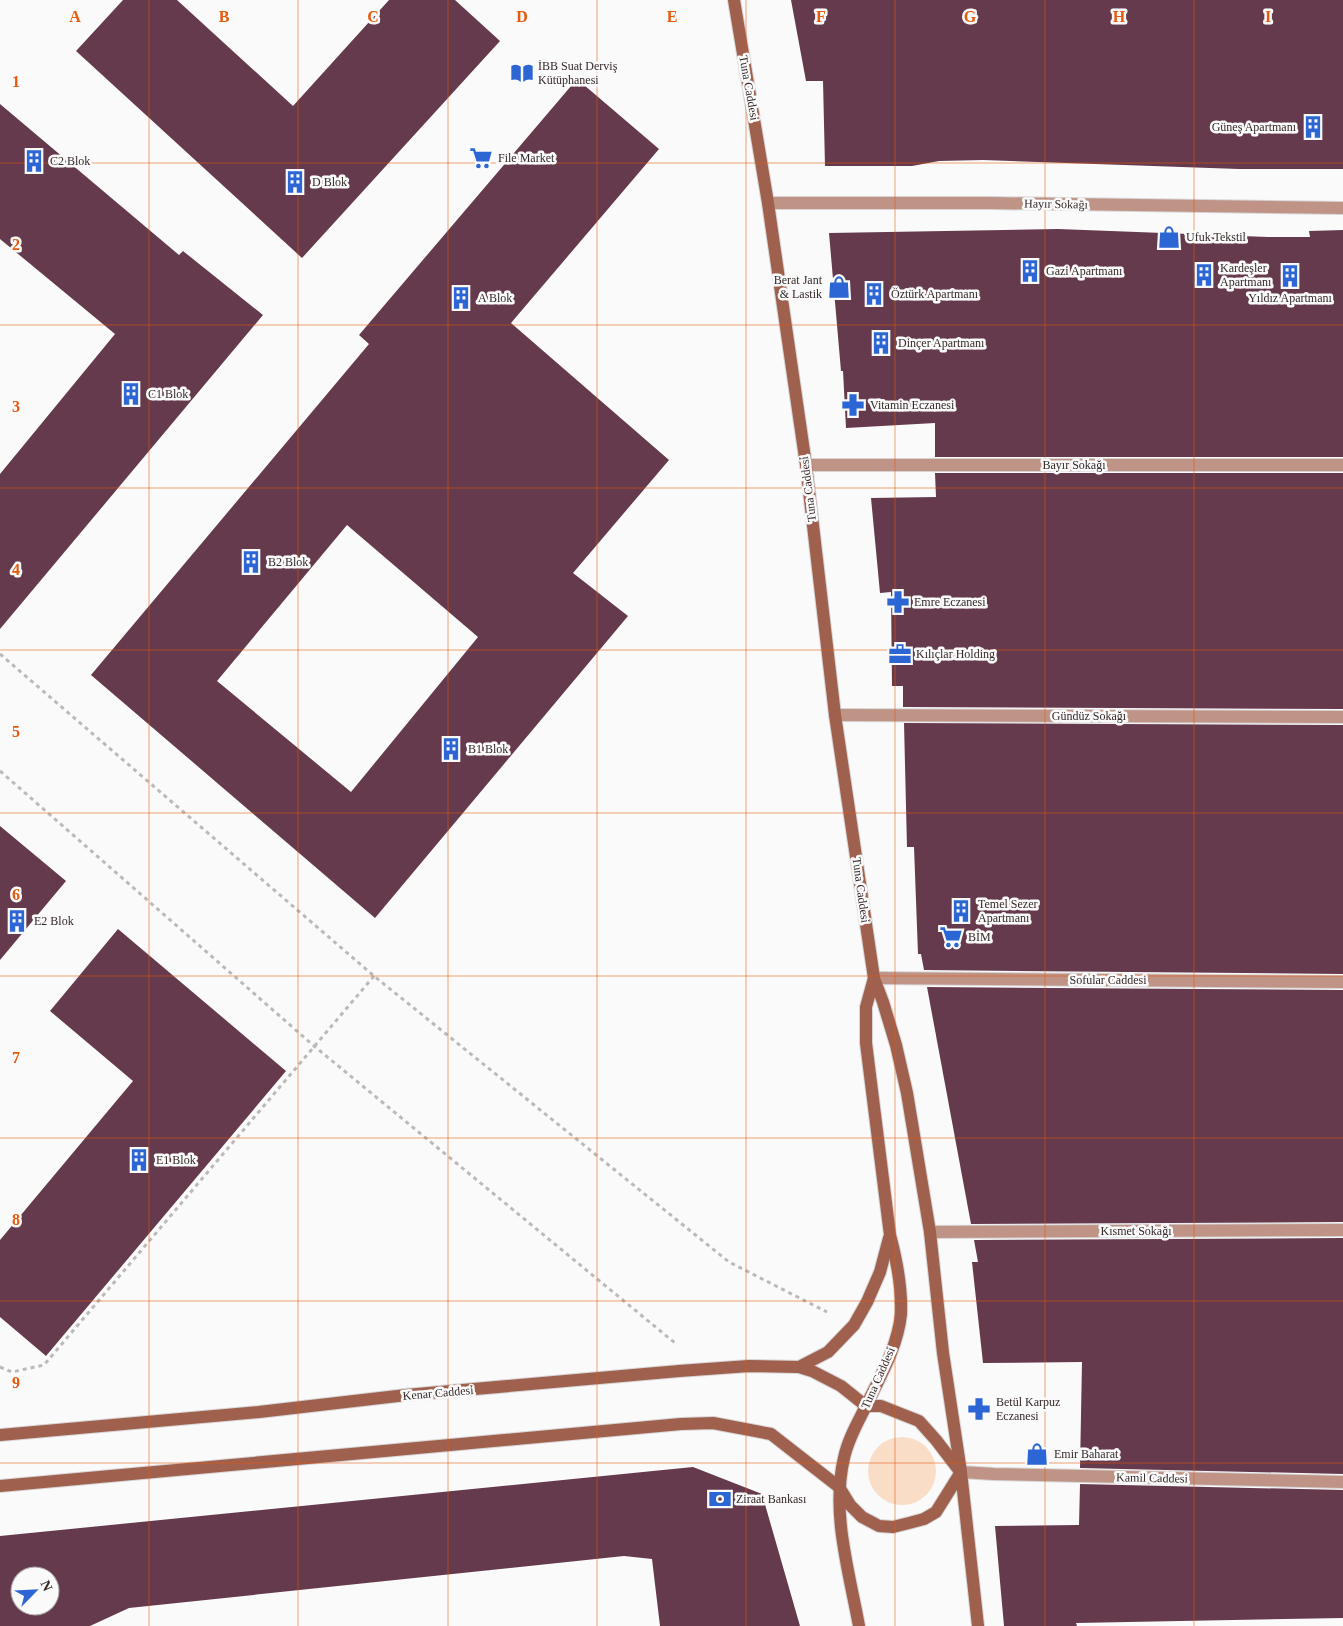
<svg xmlns="http://www.w3.org/2000/svg" width="1343" height="1626" font-family="Georgia,serif">
  <style>
    .green { fill: #f9ddc7 }
    .building { fill: #653a4d; fill-rule: evenodd }
    .lines { fill: none; stroke-linecap: round; stroke-linejoin: round }
    .minor-casing { stroke: #d7d4d4; stroke-width: 14 }
    .tertiary-casing { stroke: #d7d4d4; stroke-width: 14 }
    .secondary-casing { stroke: #d7d4d4; stroke-width: 14 }
    .path { stroke: #bdb9b9; stroke-width: 3; stroke-dasharray: 4 4; stroke-linecap: butt }
    .minor { stroke: #bf9386; stroke-width: 12 }
    .tertiary { stroke: #bf9386; stroke-width: 12 }
    .secondary { stroke: #9f604e; stroke-width: 12 }
    .grid { fill: none; stroke: #e8590c; stroke-width: 1; stroke-opacity: 0.55 }
    .labels { text-anchor: middle; dominant-baseline: central; stroke-width: 5; stroke-linejoin: round; paint-order: stroke }
    .poi-label { font-size: 12px; fill: #352829; stroke: #fafafa; text-anchor: start }
    .street-label { font-size: 12px; fill: #352829; stroke: #fafafa }
    .grid-label { font-size: 16px; text-anchor: middle; font-weight: bold; fill: #e8590c; stroke: #fafafa; stroke-width: 5; stroke-linejoin: round; paint-order: stroke }
  </style>
  <rect width="100%" height="100%" fill="#fafafa"/>
  <!-- green -->
  <circle class="green" cx="902" cy="1471" r="34"/>
  <!-- building -->
  <g class="building">
    <polygon points="123,0 177,0 293,106 389,0 455,0 500,41 302,258 76,51"/>
    <polygon points="791,0 1343,0 1343,169 1239,169 983,160 939,161 912,166 825,166 823,81 806,81"/>
    <path d="M577,79L659,149L511,323L669,460L573,573L628,616L375,918L91,675L369,344L359,335ZM347,525L478,637L351,792L217,681Z"/>
    <polygon points="0,104 179,255 183,251 263,315 0,629 0,474 115,334 0,239"/>
    <polygon points="1058,229 1268,237 1310,237 1309,231 1343,230 1343,457 935,457 935,423 846,428 843,371 841,371 829,233"/>
    <polygon points="935,473 1343,473 1343,709 903,707 903,686 892,686 891,592 880,593 871,498 936,497"/>
    <polygon points="904,723 1343,725 1343,974 924,970 921,954 918,954 914,847 907,847"/>
    <polygon points="0,826 66,881 0,960"/>
    <polygon points="118,929 286,1071 46,1356 0,1317 0,1240 133,1081 50,1011"/>
    <polygon points="927,987 1343,990 1343,1222 971,1224"/>
    <polygon points="1343,1238 1343,1474 1080,1468 1082,1362 983,1363 972,1262 978,1262 974,1240"/>
    <path d="M693,1467L762,1494L800,1626H660L652,1559L624,1556L129,1608L90,1626H0V1536ZM20,1576H50V1606H20Z"/>
    <polygon points="1080,1484 1343,1490 1343,1618 1076,1623 1077,1626 1004,1626 995,1526 1079,1525"/>
  </g>
  <g class="lines">
    <defs>
      <g id="minor">
        <polyline points="768,203 990,203 1343,208"/>
        <polyline points="806,465 1343,465"/>
        <polyline points="835,715 1343,717"/>
        <polyline points="874,978 1343,982"/>
        <polyline points="930,1232 1343,1230"/>
      </g>
      <polyline id="tertiary" points="961,1472 994,1474 1343,1482"/>
      <g id="secondary">
        <polyline points="734,0 768,203 806,465 835,715 874,978 883,1002 896,1045 907,1093 930,1232 943,1353 961,1472 978,1626"/>
        <polyline points="799,1367 828,1352 854,1325 867,1302 880,1272 889,1238"/>
        <polyline points="866,1406 881,1406 919,1421 936,1440 959,1470"/>
        <polyline points="0,1435 259,1412 406,1395 679,1371 749,1366 799,1367 812,1371 841,1386 866,1406"/>
        <polyline points="0,1486 681,1424 713,1423 771,1434 839,1487 850,1505 862,1517 879,1526 893,1527 909,1523 924,1519 936,1512 961,1472"/>
        <path d="M859,1626C849,1571 831,1513 844,1458C848,1439 858,1422 866,1406C880,1377 898,1346 901,1314C902,1287 897,1261 890,1235L866,1043V1007L874,978"/>
      </g>
    </defs>
    <!-- minor casing -->
    <use href="#minor" class="minor-casing"/>
    <!-- tertiary casing -->
    <use href="#tertiary" class="tertiary-casing"/>
    <!-- secondary casing -->
    <use href="#secondary" class="secondary-casing"/>
    <!-- path -->
    <g class="path">
      <polyline points="0,654 374,976 729,1262 827,1312"/>
      <polyline points="0,771 314,1046 675,1343"/>
      <polyline points="0,1367 12,1372 44,1365 374,976"/>
    </g>
    <!-- minor -->
    <use href="#minor" class="minor"/>
    <!-- tertiary -->
    <use href="#tertiary" class="tertiary"/>
    <!-- secondary -->
    <use href="#secondary" class="secondary"/>
  </g>
  <!-- grid -->
  <path class="grid" d="M149,0V1626M298,0V1626M448,0V1626M597,0V1626M746,0V1626M895,0V1626M1045,0V1626M1194,0V1626M0,163H1343M0,325H1343M0,488H1343M0,650H1343M0,813H1343M0,976H1343M0,1138H1343M0,1301H1343M0,1463H1343"/>
  <!-- icons -->
  <defs>
    <symbol id="library-bare" viewBox="-9 -9 18 18"><path d="M-6-4Q-3-5.5-.7-3.5V5Q-3 3-6 4ZM6-4Q3-5.5 .7-3.5V5Q3 3 6 4Z" fill="#2c66d4" stroke="#fafafa" stroke-width="2.5" paint-order="stroke"/></symbol>
    <symbol id="building-bare" viewBox="-9 -9 18 18"><path d="M-4-6H4V6H1V3H-1V6H-4ZM-2.5-4.3h1.7v1.8h-1.7ZM.8-4.3h1.7v1.8H.8ZM-2.5-1h1.7V.8h-1.7ZM.8-1h1.7V.8H.8Z" fill="#2c66d4" stroke="#fafafa" stroke-width="2.5" paint-order="stroke"/></symbol>
    <symbol id="supermarket-bare" viewBox="-9 -9 18 18"><path d="M-6-5.5h2.5l.6 2H6L4.5 2H-2.5L-4.4-4H-6ZM-1.5 3.2a1.3 1.3 0 1 0 .1 0ZM3 3.2a1.3 1.3 0 1 0 .1 0Z" fill="#2c66d4" stroke="#fafafa" stroke-width="2.5" paint-order="stroke"/></symbol>
    <symbol id="shop-bare" viewBox="-9 -9 18 18"><path d="M-5-2.5h2.3a2.7 3.5 0 0 1 5.4 0H5L5.5 6h-11ZM-1.5-2.5h3a1.5 2.3 0 0 0-3 0Z" fill="#2c66d4" stroke="#fafafa" stroke-width="2.5" paint-order="stroke"/></symbol>
    <symbol id="pharmacy-bare" viewBox="-9 -9 18 18"><path d="M-2-6h4v4h4v4h-4v4h-4v-4h-4v-4h4Z" fill="#2c66d4" stroke="#fafafa" stroke-width="2.5" paint-order="stroke"/></symbol>
    <symbol id="office-bare" viewBox="-9 -9 18 18"><path d="M-6-3h4V-5.5h4V-3h4V5H-6ZM-1-4.5V-3h2v-1.5ZM-6 0V1H6V0Z" fill="#2c66d4" stroke="#fafafa" stroke-width="2.5" paint-order="stroke"/></symbol>
    <symbol id="bank-bare" viewBox="-9 -9 18 18"><path d="M-6-4H6V4H-6ZM0-2.3a2.3 2.3 0 1 0 0 4.6a2.3 2.3 0 1 0 0-4.6Z" fill="#2c66d4" stroke="#fafafa" stroke-width="2.5" paint-order="stroke"/></symbol>
  </defs>
  <g fill-rule="evenodd">
    <use href="#library-bare" x="506" y="57" width="32" height="32"/>
    <use href="#building-bare" x="1297" y="111" width="32" height="32"/>
    <use href="#supermarket-bare" x="465" y="142" width="32" height="32"/>
    <use href="#building-bare" x="18" y="145" width="32" height="32"/>
    <use href="#building-bare" x="279" y="166" width="32" height="32"/>
    <use href="#shop-bare" x="1153" y="221" width="32" height="32"/>
    <use href="#building-bare" x="1014" y="255" width="32" height="32"/>
    <use href="#building-bare" x="1188" y="259" width="32" height="32"/>
    <use href="#building-bare" x="1274" y="260" width="32" height="32"/>
    <use href="#shop-bare" x="823" y="271" width="32" height="32"/>
    <use href="#building-bare" x="858" y="278" width="32" height="32"/>
    <use href="#building-bare" x="445" y="282" width="32" height="32"/>
    <use href="#building-bare" x="865" y="327" width="32" height="32"/>
    <use href="#building-bare" x="115" y="378" width="32" height="32"/>
    <use href="#pharmacy-bare" x="837" y="389" width="32" height="32"/>
    <use href="#building-bare" x="235" y="546" width="32" height="32"/>
    <use href="#pharmacy-bare" x="882" y="586" width="32" height="32"/>
    <use href="#office-bare" x="884" y="638" width="32" height="32"/>
    <use href="#building-bare" x="435" y="733" width="32" height="32"/>
    <use href="#building-bare" x="945" y="895" width="32" height="32"/>
    <use href="#building-bare" x="1" y="905" width="32" height="32"/>
    <use href="#supermarket-bare" x="935" y="921" width="32" height="32"/>
    <use href="#building-bare" x="123" y="1144" width="32" height="32"/>
    <use href="#pharmacy-bare" x="963" y="1393" width="32" height="32"/>
    <use href="#shop-bare" x="1021" y="1438" width="32" height="32"/>
    <use href="#bank-bare" x="704" y="1483" width="32" height="32"/>
  </g>
  <g class="labels">
    <!-- poi labels -->
    <g class="poi-label">
      <text x="538" y="66">İBB Suat Derviş<tspan x="538" dy="14">Kütüphanesi</tspan></text>
      <text x="1296" y="127" text-anchor="end">Güneş Apartmanı</text>
      <text x="498" y="158">File Market</text>
      <text x="50" y="161">C2 Blok</text>
      <text x="312" y="182">D Blok</text>
      <text x="1186" y="237">Ufuk Tekstil</text>
      <text x="1220" y="268">Kardeşler<tspan x="1220" dy="14">Apartmanı</tspan></text>
      <text x="1046" y="271">Gazi Apartmanı</text>
      <text x="822" y="280" text-anchor="end">Berat Jant<tspan x="822" dy="14">&amp; Lastik</tspan></text>
      <text x="891" y="294">Öztürk Apartmanı</text>
      <text x="478" y="298">A Blok</text>
      <text x="1290" y="298" text-anchor="middle">Yıldız Apartmanı</text>
      <text x="898" y="343">Dinçer Apartmanı</text>
      <text x="148" y="394">C1 Blok</text>
      <text x="870" y="405">Vitamin Eczanesi</text>
      <text x="268" y="562">B2 Blok</text>
      <text x="914" y="602">Emre Eczanesi</text>
      <text x="916" y="654">Kılıçlar Holding</text>
      <text x="468" y="749">B1 Blok</text>
      <text x="978" y="904">Temel Sezer<tspan x="978" dy="14">Apartmanı</tspan></text>
      <text x="34" y="921">E2 Blok</text>
      <text x="968" y="937">BİM</text>
      <text x="156" y="1160">E1 Blok</text>
      <text x="996" y="1402">Betül Karpuz<tspan x="996" dy="14">Eczanesi</tspan></text>
      <text x="1054" y="1454">Emir Baharat</text>
      <text x="736" y="1499">Ziraat Bankası</text>
    </g>
    <!-- street labels -->
    <g class="street-label">
      <text transform="translate(749 88) rotate(80)">Tuna Caddesi</text>
      <text transform="translate(1056 204) rotate(1)">Hayır Sokağı</text>
      <text x="1074" y="465">Bayır Sokağı</text>
      <text transform="translate(808 489) rotate(-97)">Tuna Caddesi</text>
      <text x="1089" y="716">Gündüz Sokağı</text>
      <text transform="translate(861 890) rotate(82)">Tuna Caddesi</text>
      <text x="1108" y="980">Sofular Caddesi</text>
      <text x="1136" y="1231">Kısmet Sokağı</text>
      <text transform="translate(878 1378) rotate(-66)">Tuna Caddesi</text>
      <text transform="translate(438 1393) rotate(-5)">Kenar Caddesi</text>
      <text transform="translate(1152 1478) rotate(1)">Kamil Caddesi</text>
    </g>
  </g>
  <g class="grid-label">
    <text x="75" y="22">A</text>
    <text x="224" y="22">B</text>
    <text x="373" y="22">C</text>
    <text x="522" y="22">D</text>
    <text x="672" y="22">E</text>
    <text x="821" y="22">F</text>
    <text x="970" y="22">G</text>
    <text x="1119" y="22">H</text>
    <text x="1268" y="22">I</text>
    <text x="16" y="87">1</text>
    <text x="16" y="250">2</text>
    <text x="16" y="412">3</text>
    <text x="16" y="575">4</text>
    <text x="16" y="737">5</text>
    <text x="16" y="900">6</text>
    <text x="16" y="1063">7</text>
    <text x="16" y="1225">8</text>
    <text x="16" y="1388">9</text>
  </g>
  <!-- north arrow -->
  <g transform="translate(35 1591) rotate(66)"><circle r="24" fill="#fafafa" stroke="#aba6a6"/>
  <path d="M0-4L9 19L0 12L-9 19Z" fill="#2c66d4"/>
  <text y="-8" font-size="14" font-weight="bold" text-anchor="middle" fill="#352829">N</text>
  </g>
</svg>
